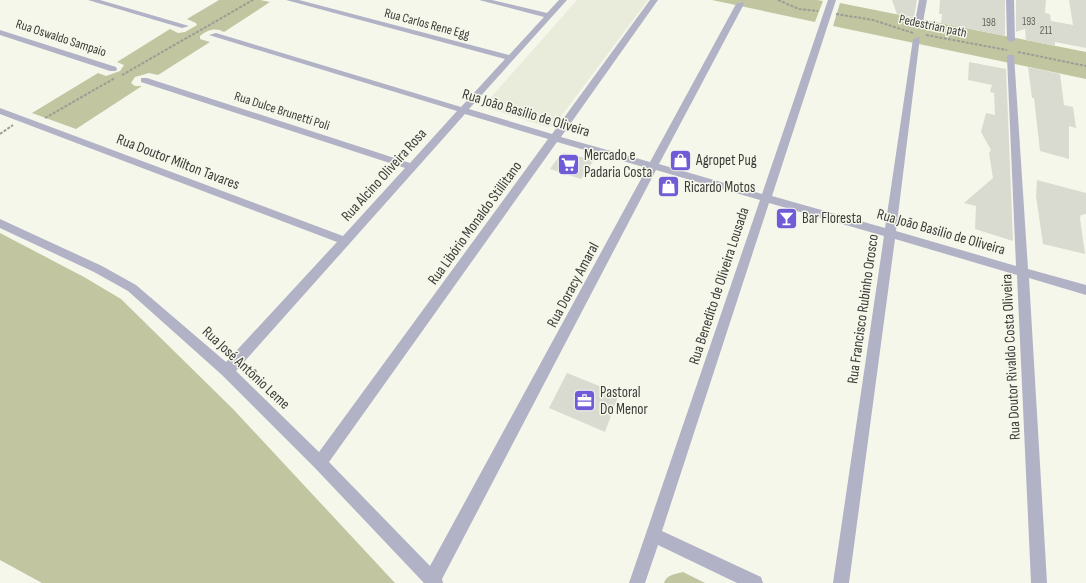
<svg xmlns="http://www.w3.org/2000/svg" width="1086" height="583" font-family="'Sofia Sans Condensed',sans-serif">
  <style>
    .built { fill: #e9ecda }
    .green { fill: #c1c6a0 }
    .building { fill: #dadbd0 }
    .lines { fill: none; stroke-linecap: round; stroke-linejoin: round }
    .path { stroke: #9c9d95; stroke-width: 2; stroke-dasharray: 3 1.5; stroke-linecap: butt }
    .minor { fill: #b2b2c7; fill-rule: evenodd }
    .labels { text-anchor: middle; dominant-baseline: central; stroke-width: 3; stroke-linejoin: round; paint-order: stroke }
    .far-number-label { font-size: 11px; fill: #64645e }
    .far-street-label { font-size: 13px; fill: #3c3d38; stroke: #f5f7eb }
    .street-label { font-size: 15px; fill: #3c3d38; stroke: #f5f7eb }
    .poi-label { font-size: 15px; fill: #3c3d38; stroke: #f5f7eb; text-anchor: start }
  </style>
  <rect width="100%" height="100%" fill="#f5f7eb"/>
  <!-- built -->
  <polygon class="built" points="577,0 648,0 554,126 547,127 484,107 484,105"/>
  <!-- green -->
  <g class="green">
    <path d="M219,0H260L270,2L224,32C216,27 207,30 200,36V39L210,42L158,75L149,73L135,77L131,83L135,86H142L76,129L32,113L98,73L106,76L120,71L124,65L117,62L170,29L178,33L185,32L197,25L196,23L187,19Z"/>
    <polygon points="712,0 817,0 823,1 815,22"/>
    <polygon points="840,3 1086,52 1086,79 833,26"/>
    <polygon points="0,233 84,277 121,299 233,409 395,583 42,583 0,560"/>
    <path d="M683,572L705,583H664C666,575 675,574 683,572Z"/>
  </g>
  <!-- building -->
  <g class="building">
    <polygon points="892,0 917,0 914,17 897,14"/>
    <polygon points="940,0 1005,0 1005,36 941,23 942,14 939,14"/>
    <polygon points="1016,0 1046,0 1045,13 1050,14 1051,21 1073,25 1069,0 1086,0 1086,48 1055,42 1055,46 1026,40 1025,29 1016,32"/>
    <polygon points="969,62 1006,69 1013,241 975,229 976,206 964,203 993,178 989,153 991,150 981,132 986,113 995,115 994,93 990,92 992,85 968,80"/>
    <polygon points="1028,67 1060,74 1064,105 1073,107 1076,128 1069,126 1069,159 1040,151 1034,98 1032,98"/>
    <polygon points="564,153 594,160 581,179 550,169 560,155"/>
    <polygon points="1037,180 1086,193 1086,214 1081,215 1080,218 1085,254 1043,244 1036,196"/>
    <polygon points="567,373 619,394 605,432 549,408"/>
  </g>
  <g class="lines">
    <!-- path -->
    <g class="path">
      <polyline points="778,0 799,9 818,11"/>
      <polyline points="836,14 873,20 913,33"/>
      <polyline points="926,35 1007,50"/>
      <polyline points="1018,52 1086,66"/>
      <polyline points="122,75 253,0"/>
      <polyline points="45,118 115,78"/>
      <polyline points="0,134 13,125"/>
    </g>
    <!-- minor -->
    <g class="minor">
      <polygon points="88,0 100,0 189,26 182,28"/>
      <path d="M286,0H299L509,55L544,17L479,0H492L547,13L559,0H567L469,109L552,134L650,0H658L561,137L650,162L736,4L743,2L744,4L659,164L762,194L828,0H836L772,196L885,228L913,39L920,37L896,231L1016,266L1007,57L1008,55H1014L1028,269L1086,285V295L1029,278L1047,583H1031L1017,275L895,239L849,583H833L884,236L769,203L662,531L761,577L763,583H737L658,545L645,583H629L760,200L656,170L442,579L443,583H424L315,468L222,375L128,291L94,272L0,228V219L102,266L136,285L226,362L337,242L0,114V108L343,236L405,168L141,82V78H147L410,163L457,111L209,35L216,33L461,107L505,59ZM465,114L548,139L319,452L236,371ZM557,142L647,168L430,566L329,462Z"/>
      <polygon points="919,0 927,0 923,22 919,24 915,22"/>
      <polygon points="1006,0 1014,0 1015,40 1011,42 1007,40"/>
      <polygon points="0,30 116,67 117,69 116,71 110,71 0,35"/>
    </g>
  </g>
  <!-- icons -->
  <defs>
    <symbol id="shop-square" viewBox="-11 -11 22 22"><rect x="-9" y="-9" width="18" height="18" rx="4" fill="#6f5cd6" stroke="#f5f7eb"/><path d="M-5-2.5h2.3a2.7 3.5 0 0 1 5.4 0H5L5.5 6h-11ZM-1.5-2.5h3a1.5 2.3 0 0 0-3 0Z" fill="#fff"/></symbol>
    <symbol id="supermarket-square" viewBox="-11 -11 22 22"><rect x="-9" y="-9" width="18" height="18" rx="4" fill="#6f5cd6" stroke="#f5f7eb"/><path d="M-6-5.5h2.5l.6 2H6L4.5 2H-2.5L-4.4-4H-6ZM-1.5 3.2a1.3 1.3 0 1 0 .1 0ZM3 3.2a1.3 1.3 0 1 0 .1 0Z" fill="#fff"/></symbol>
    <symbol id="bar-square" viewBox="-11 -11 22 22"><rect x="-9" y="-9" width="18" height="18" rx="4" fill="#6f5cd6" stroke="#f5f7eb"/><path d="M-6-5H6L.8 .8V4.5H3.5V6h-7V4.5H-.8V.8Z" fill="#fff"/></symbol>
    <symbol id="office-square" viewBox="-11 -11 22 22"><rect x="-9" y="-9" width="18" height="18" rx="4" fill="#6f5cd6" stroke="#f5f7eb"/><path d="M-6-3h4V-5.5h4V-3h4V5H-6ZM-1-4.5V-3h2v-1.5ZM-6 0V1H6V0Z" fill="#fff"/></symbol>
  </defs>
  <g fill-rule="evenodd">
    <use href="#shop-square" x="668" y="148" width="25" height="25"/>
    <use href="#supermarket-square" x="556" y="152" width="25" height="25"/>
    <use href="#shop-square" x="656" y="174" width="25" height="25"/>
    <use href="#bar-square" x="774" y="206" width="25" height="25"/>
    <use href="#office-square" x="572" y="388" width="25" height="25"/>
  </g>
  <g class="labels">
    <!-- far-number labels -->
    <g class="far-number-label">
      <text x="1029" y="21">193</text>
      <text x="989" y="22">198</text>
      <text x="1046" y="30">211</text>
    </g>
    <!-- far-street labels -->
    <g class="far-street-label">
      <text transform="translate(427 24) rotate(15)">Rua Carlos Rene Egg</text>
      <text transform="translate(933 26) rotate(12)">Pedestrian path</text>
      <text transform="translate(61 38) rotate(18)">Rua Oswaldo Sampaio</text>
      <text transform="translate(282 111) rotate(18)">Rua Dulce Brunetti Poli</text>
    </g>
    <!-- street labels -->
    <g class="street-label">
      <text transform="translate(526 113) rotate(17)">Rua João Basilio de Oliveira</text>
      <text transform="translate(178 162) rotate(21)">Rua Doutor Milton Tavares</text>
      <text transform="translate(384 175) rotate(-48)">Rua Alcino Oliveira Rosa</text>
      <text transform="translate(475 223) rotate(-54)">Rua Libório Monaldo Stillitano</text>
      <text transform="translate(941 232) rotate(16)">Rua João Basilio de Oliveira</text>
      <text transform="translate(573 285) rotate(-62)">Rua Doracy Amaral</text>
      <text transform="translate(719 286) rotate(-72)">Rua Benedito de Oliveira Lousada</text>
      <text transform="translate(863 309) rotate(-82)">Rua Francisco Rubinho Orosco</text>
      <text transform="translate(1011 357) rotate(-93)">Rua Doutor Rivaldo Costa Oliveira</text>
      <text transform="translate(246 368) rotate(43)">Rua José Antônio Leme</text>
    </g>
    <!-- poi labels -->
    <g class="poi-label">
      <text x="584" y="155">Mercado e<tspan x="584" dy="17">Padaria Costa</tspan></text>
      <text x="696" y="160">Agropet Pug</text>
      <text x="684" y="187">Ricardo Motos</text>
      <text x="802" y="218">Bar Floresta</text>
      <text x="600" y="392">Pastoral<tspan x="600" dy="17">Do Menor</tspan></text>
    </g>
  </g>
</svg>
